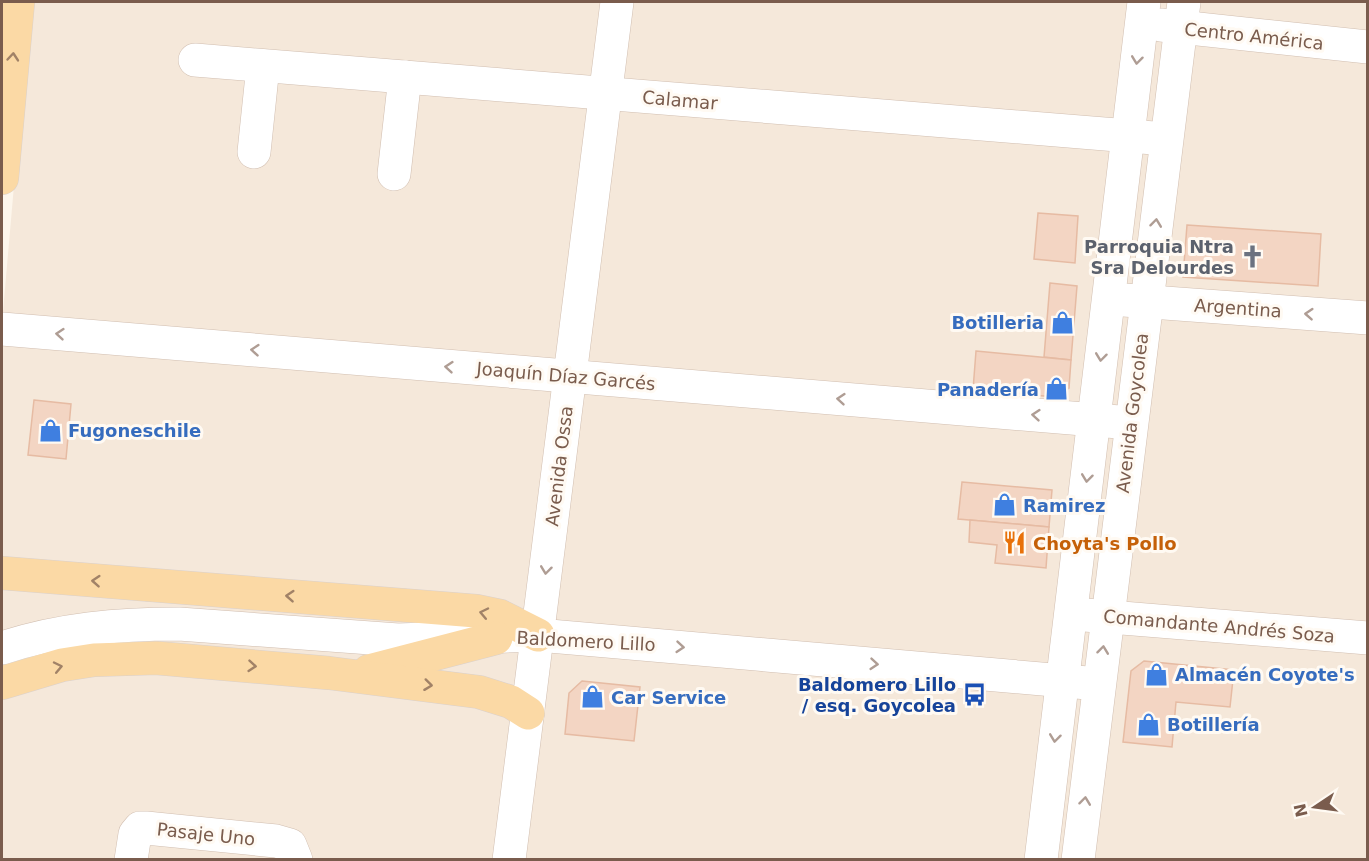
<svg xmlns="http://www.w3.org/2000/svg" width="1369" height="861" font-family="'DejaVu Sans',sans-serif">
  <style>
    .residential { fill: #f5e8da }
    .building { fill: #f3d5c3; stroke: #e6bba3; stroke-width: 1.5 }
    .lines { fill: none; stroke-linecap: round; stroke-linejoin: round }
    .minor-casing { stroke: #d1beb0; stroke-width: 34 }
    .major-casing { stroke: #dad1cd; stroke-width: 34 }
    .minor { stroke: #fff; stroke-width: 33 }
    .major { stroke: #fbd9a5; stroke-width: 33 }
    .oneway { stroke: #a18267 }
    .oneway2 { stroke: #af9d94 }
    .labels { text-anchor: middle; dominant-baseline: central; stroke-width: 6; stroke-linejoin: round; paint-order: stroke }
    .street-label { font-size: 18px; fill: #7a5c4d; stroke: #fffaf3 }
    .worship-label { font-size: 18px; font-weight: bold; fill: #5b616d; stroke: #fffaf3; text-anchor: end }
    .shop-label { font-size: 18px; font-weight: bold; fill: #366cbe; stroke: #fffaf3; text-anchor: start }
    .food-label { font-size: 18px; font-weight: bold; fill: #c56008; stroke: #fffaf3; text-anchor: start }
    .transit-label { font-size: 18px; font-weight: bold; fill: #164399; stroke: #fffaf3; text-anchor: end }
  </style>
  <rect width="100%" height="100%" fill="#fdf6ec"/>
  <!-- residential -->
  <polygon class="residential" points="30,2 1367,2 1367,859 2,860 2,323"/>
  <!-- building -->
  <g class="building">
    <polygon points="1038,213 1078,216 1075,263 1034,259"/>
    <polygon points="1187,225 1321,234 1318,286 1183,277"/>
    <polygon points="1050,283 1077,286 1071,360 1044,357"/>
    <polygon points="976,351 1071,360 1069,388 1056,397 973,390"/>
    <polygon points="34,400 71,404 66,459 28,455"/>
    <polygon points="962,482 1052,490 1049,527 958,519"/>
    <polygon points="970,520 1049,527 1046,568 995,563 997,545 969,542"/>
    <polygon points="1144,661 1234,670 1230,707 1176,702 1172,747 1123,742 1131,671"/>
    <polygon points="582,681 640,687 634,741 565,734 569,693"/>
  </g>
  <g class="lines">
    <defs>
      <g id="minor">
        <polyline points="1161,25 1368,47"/>
        <polyline points="195,60 1166,139"/>
        <polyline points="254,152 263,66"/>
        <polyline points="394,174 405,77"/>
        <polyline points="1124,300 1368,318"/>
        <polyline points="2,329 1131,423"/>
        <polyline points="1085,615 1368,638"/>
        <path d="M2,648C60,629 117,624 179,624L398,640L538,635L1099,684"/>
        <polyline points="131,860 135,834 140,828 146,828 276,841 290,845 296,860"/>
        <polyline points="509,860 617,2"/>
        <polyline points="1041,860 1144,2"/>
        <polyline points="1078,860 1184,2"/>
      </g>
      <g id="major">
        <polyline points="2,178 18,2"/>
        <polyline points="2,573 476,611 500,616 538,635"/>
        <polyline points="369,671 496,638"/>
        <polyline points="2,683 62,665 94,660 156,658 329,673 479,692 511,702 528,713"/>
      </g>
    </defs>
    <!-- minor casing -->
    <use href="#minor" class="minor-casing"/>
    <!-- major casing -->
    <use href="#major" class="major-casing"/>
    <!-- minor -->
    <use href="#minor" class="minor"/>
    <!-- major -->
    <use href="#major" class="major"/>
  </g>
  <!-- one-way arrows -->
  <defs><path id="oneway-chevron" d="M-2-3.5L2.5 0L-2 3.5" fill="none" stroke-width="1.6" stroke-linecap="round" stroke-linejoin="round" transform="scale(1.5)"/></defs>
  <g class="oneway">
    <use href="#oneway-chevron" transform="translate(13 57) rotate(-85)"/>
    <use href="#oneway-chevron" transform="translate(96 581) rotate(-176)"/>
    <use href="#oneway-chevron" transform="translate(290 596) rotate(-176)"/>
    <use href="#oneway-chevron" transform="translate(484 613) rotate(-168)"/>
    <use href="#oneway-chevron" transform="translate(252 666) rotate(5)"/>
    <use href="#oneway-chevron" transform="translate(58 667) rotate(-12)"/>
    <use href="#oneway-chevron" transform="translate(428 685) rotate(7)"/>
  </g>
  <g class="oneway2">
    <use href="#oneway-chevron" transform="translate(1137 60) rotate(97)"/>
    <use href="#oneway-chevron" transform="translate(1156 223) rotate(-83)"/>
    <use href="#oneway-chevron" transform="translate(1309 314) rotate(-176)"/>
    <use href="#oneway-chevron" transform="translate(60 334) rotate(-175)"/>
    <use href="#oneway-chevron" transform="translate(255 350) rotate(-175)"/>
    <use href="#oneway-chevron" transform="translate(1101 357) rotate(97)"/>
    <use href="#oneway-chevron" transform="translate(449 367) rotate(-175)"/>
    <use href="#oneway-chevron" transform="translate(841 399) rotate(-175)"/>
    <use href="#oneway-chevron" transform="translate(1036 415) rotate(-175)"/>
    <use href="#oneway-chevron" transform="translate(1087 478) rotate(97)"/>
    <use href="#oneway-chevron" transform="translate(546 570) rotate(97)"/>
    <use href="#oneway-chevron" transform="translate(680 647) rotate(5)"/>
    <use href="#oneway-chevron" transform="translate(1103 650) rotate(-83)"/>
    <use href="#oneway-chevron" transform="translate(874 664) rotate(5)"/>
    <use href="#oneway-chevron" transform="translate(1055 738) rotate(97)"/>
    <use href="#oneway-chevron" transform="translate(1085 801) rotate(-83)"/>
  </g>
  <!-- icons -->
  <defs>
    <symbol id="church-bare" viewBox="-9 -9 18 18"><path d="M-1.2-6h2.4v3.5h3.3v2.4h-3.3V6h-2.4V-.1h-3.3v-2.4h3.3Z" fill="#6b7280" stroke="#fffaf3" stroke-width="2.5" paint-order="stroke"/></symbol>
    <symbol id="shop-bare" viewBox="-9 -9 18 18"><path d="M-5-2.5h2.3a2.7 3.5 0 0 1 5.4 0H5L5.5 6h-11ZM-1.5-2.5h3a1.5 2.3 0 0 0-3 0Z" fill="#3f7fe0" stroke="#fffaf3" stroke-width="2.5" paint-order="stroke"/></symbol>
    <symbol id="restaurant-bare" viewBox="-9 -9 18 18"><path d="M-5-6h1v4h1v-4h1v4h1v-4h1v5L-1.5 .5V6h-2V.5L-5-1ZM5-6V6H3V1.5H1.5Q1.5-4 5-6Z" fill="#e8710a" stroke="#fffaf3" stroke-width="2.5" paint-order="stroke"/></symbol>
    <symbol id="bus-bare" viewBox="-9 -9 18 18"><path d="M-5-6H5V4H4V6H2V4H-2V6H-4V4H-5ZM-3.5-4V0h7V-4ZM-3.5 1.2v1.5H-2V1.2ZM2 1.2v1.5H3.5V1.2Z" fill="#1a4fb4" stroke="#fffaf3" stroke-width="2.5" paint-order="stroke"/></symbol>
  </defs>
  <g fill-rule="evenodd">
    <use href="#church-bare" x="1236" y="240" width="33" height="33"/>
    <use href="#shop-bare" x="1046" y="306" width="33" height="33"/>
    <use href="#shop-bare" x="1040" y="372" width="33" height="33"/>
    <use href="#shop-bare" x="34" y="414" width="33" height="33"/>
    <use href="#shop-bare" x="988" y="488" width="33" height="33"/>
    <use href="#restaurant-bare" x="998" y="526" width="33" height="33"/>
    <use href="#shop-bare" x="1140" y="658" width="33" height="33"/>
    <use href="#bus-bare" x="958" y="678" width="33" height="33"/>
    <use href="#shop-bare" x="576" y="680" width="33" height="33"/>
    <use href="#shop-bare" x="1132" y="708" width="33" height="33"/>
  </g>
  <g class="labels">
    <!-- street labels -->
    <g class="street-label">
      <text transform="translate(1254 36) rotate(6)">Centro América</text>
      <text transform="translate(680 100) rotate(5)">Calamar</text>
      <text transform="translate(1238 308) rotate(4)">Argentina</text>
      <text transform="translate(566 376) rotate(5)">Joaquín Díaz Garcés</text>
      <text transform="translate(1132 413) rotate(-83)">Avenida Goycolea</text>
      <text transform="translate(559 466) rotate(-83)">Avenida Ossa</text>
      <text transform="translate(1219 626) rotate(5)">Comandante Andrés Soza</text>
      <text transform="translate(586 641) rotate(3)">Baldomero Lillo</text>
      <text transform="translate(206 834) rotate(6)">Pasaje Uno</text>
    </g>
    <!-- worship labels -->
    <g class="worship-label">
      <text x="1234" y="246">Parroquia Ntra<tspan x="1234" dy="21">Sra Delourdes</tspan></text>
    </g>
    <!-- shop labels -->
    <g class="shop-label">
      <text x="1044" y="322" text-anchor="end">Botilleria</text>
      <text x="1039" y="389" text-anchor="end">Panadería</text>
      <text x="68" y="430">Fugoneschile</text>
      <text x="1023" y="505">Ramirez</text>
      <text x="1175" y="674">Almacén Coyote's</text>
      <text x="611" y="697">Car Service</text>
      <text x="1167" y="724">Botillería</text>
    </g>
    <!-- food labels -->
    <g class="food-label">
      <text x="1033" y="543">Choyta's Pollo</text>
    </g>
    <!-- transit labels -->
    <g class="transit-label">
      <text x="956" y="684">Baldomero Lillo<tspan x="956" dy="21">/ esq. Goycolea</tspan></text>
    </g>
  </g>
  <!-- border -->
  <rect width="1369" height="861" fill="none" stroke="#7a5c4d" stroke-width="6"/>
  <!-- north arrow -->
  <g transform="translate(1315 807) rotate(257)" stroke="#fffaf3" stroke-width="4.5" paint-order="stroke">
  <path d="M0-4.5L10 22L0 15L-10 22Z" fill="#7a5c4d"/>
  <text y="-9" font-size="16" font-weight="bold" text-anchor="middle" fill="#7a5c4d">N</text>
  </g>
</svg>
